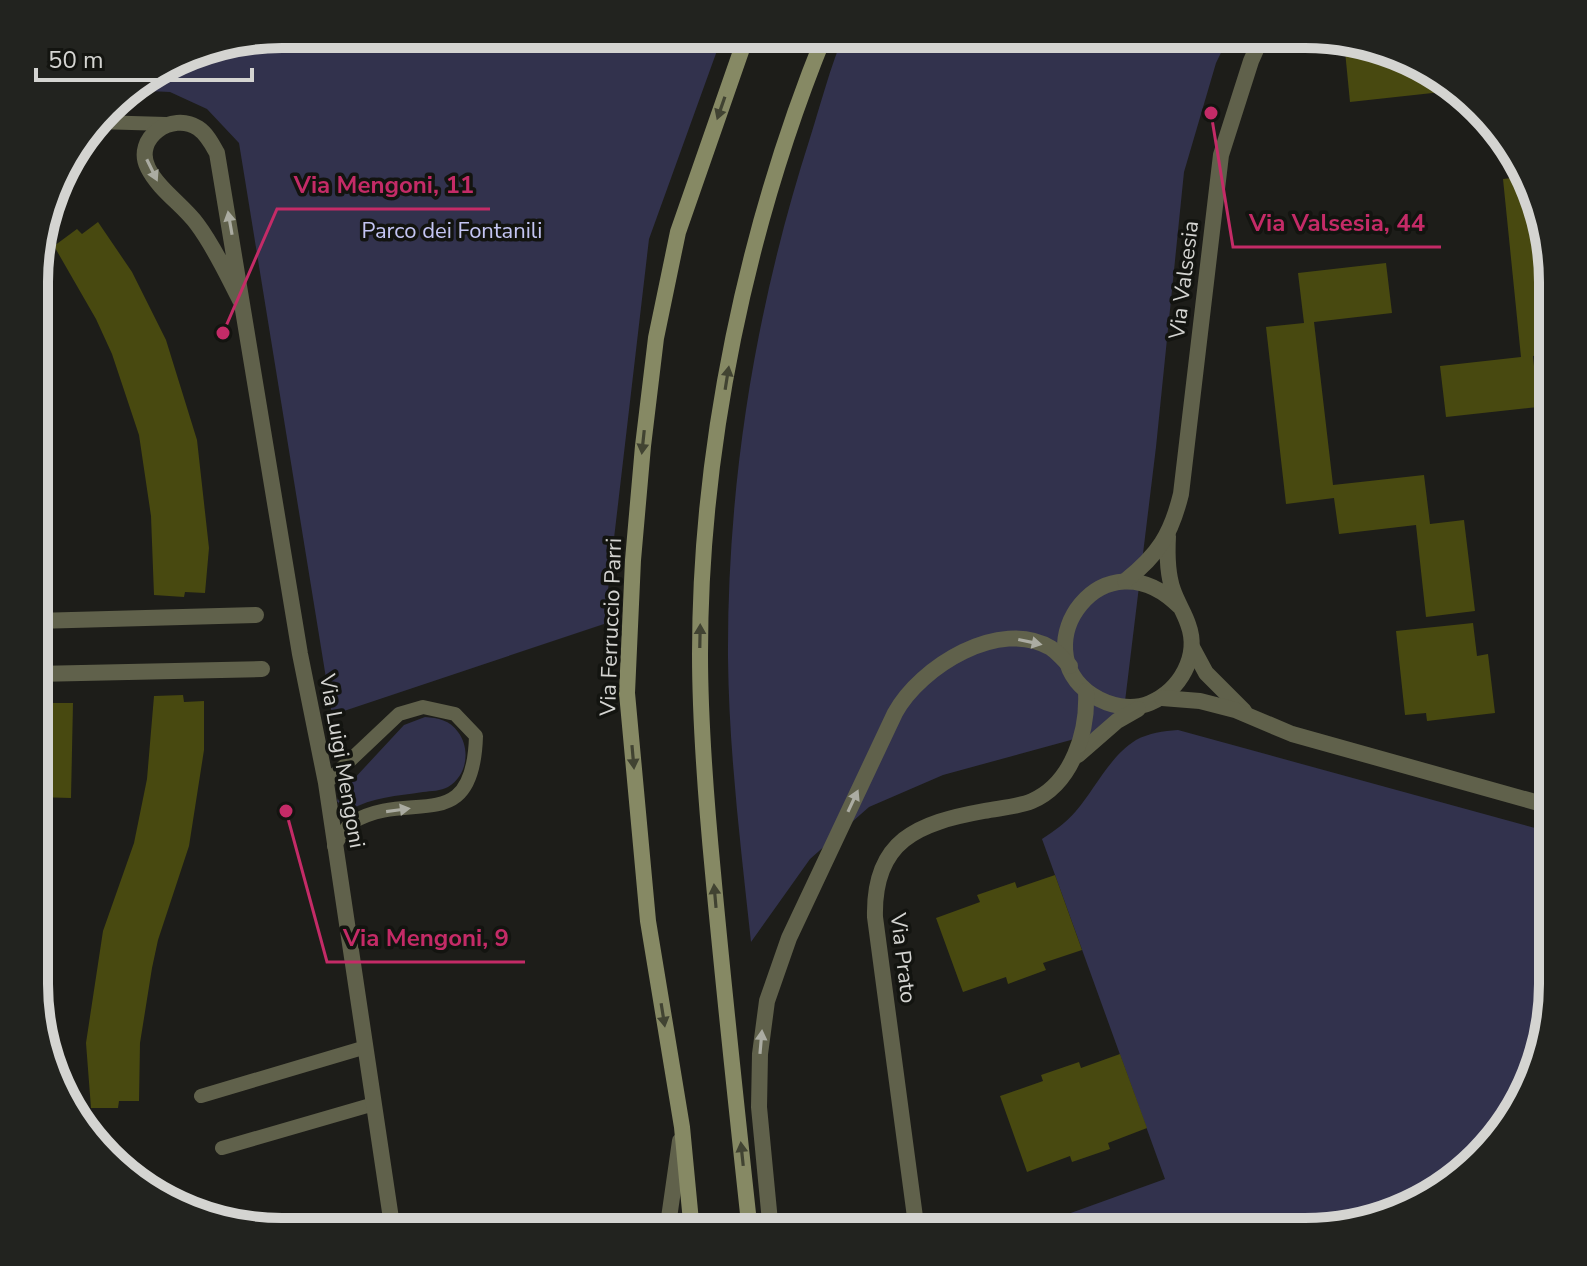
<svg xmlns="http://www.w3.org/2000/svg" width="1587" height="1266" font-family="'Nunito Sans',sans-serif">
  <style>
    .green { fill: #32324d }
    .building { fill: #484910 }
    .lines { fill: none; stroke-linecap: round; stroke-linejoin: round }
    .service { stroke: #60614b; stroke-width: 14 }
    .pedestrian { stroke: #60614b; stroke-width: 16 }
    .minor { stroke: #60614b; stroke-width: 16 }
    .secondary { stroke: #868964; stroke-width: 16 }
    .oneway { fill: #414332 }
    .oneway2 { fill: #abaca2 }
    .labels { text-anchor: middle; dominant-baseline: central; stroke-width: 7; stroke-linejoin: round; paint-order: stroke }
    .park-label { font-size: 22px; fill: #c4c5f3; stroke: #131410 }
    .street-label { font-size: 22px; fill: #d4d4d1; stroke: #131410 }
    .rim { fill: none; stroke: #d4d4d1; stroke-width: 10 }
    .leader { fill: none; stroke: #c42b67; stroke-width: 3 }
    .callout-dot { fill: #c42b67; stroke: #131410; stroke-width: 3 }
    .callout-label { font-size: 24px; text-anchor: middle; font-weight: bold; fill: #c42b67; stroke: #131410; stroke-width: 7; stroke-linejoin: round; paint-order: stroke }
  </style>
  <rect width="100%" height="100%" fill="#1d1d19"/>
  <!-- green -->
  <g class="green">
    <polygon points="282,34 723,34 649,239 604,624 332,715 239,143 207,109 170,92 128,90 202,47"/>
    <path d="M844,34H1230L1216,63L1184,172L1156,447L1122,726L943,775L869,807L810,859L751,942C741,848 729,753 728,658C727,481 756,306 810,138C821,103 830,68 844,34Z"/>
    <path d="M425,717C438,718 450,720 458,732C471,749 467,776 448,787C441,791 431,791 423,792C397,796 372,797 350,810H344L337,801L339,795L404,725Z"/>
    <path d="M1178,730L1553,833L1552,1001L1534,1079L1491,1148L1400,1213L1305,1232H1074L1068,1214L1165,1179L1042,839C1054,831 1066,823 1076,811C1095,789 1110,756 1136,740C1149,733 1163,731 1178,730Z"/>
  </g>
  <!-- building -->
  <g class="building">
    <polygon points="1377,48 1399,53 1460,90 1350,102 1345,51"/>
    <polygon points="1528,176 1553,282 1553,354 1533,356 1538,407 1446,417 1440,366 1521,357 1503,179"/>
    <polygon points="98,222 132,272 166,340 197,440 209,548 205,593 185,592 184,597 154,595 151,516 139,435 112,354 96,319 54,246 77,229 82,234"/>
    <polygon points="1386,263 1392,313 1314,322 1333,485 1424,475 1430,524 1464,520 1475,611 1426,617 1416,525 1339,534 1334,498 1286,504 1266,327 1304,323 1298,273"/>
    <polygon points="1473,623 1477,656 1488,654 1495,713 1427,721 1426,713 1405,715 1396,631"/>
    <polygon points="183,695 184,702 204,701 204,750 189,846 158,940 152,968 140,1043 139,1101 119,1101 118,1108 91,1108 86,1043 103,931 134,843 147,779 154,696"/>
    <polygon points="35,703 73,703 71,798 35,797"/>
    <polygon points="1055,875 1082,950 1043,963 1046,970 1008,984 1006,977 963,992 936,918 980,902 977,895 1015,882 1017,888"/>
    <polygon points="1120,1054 1147,1128 1108,1143 1110,1149 1072,1162 1070,1156 1027,1172 1000,1096 1043,1081 1041,1075 1079,1062 1081,1068"/>
    <polygon points="153,1178 159,1196 138,1183"/>
  </g>
  <g class="lines">
    <!-- service -->
    <g class="service">
      <polyline points="97,122 166,124"/>
      <path d="M326,783L399,714L423,707L455,714L476,736C473,839 411,788 353,822C345,827 340,839 334,846"/>
      <polyline points="201,1096 366,1047"/>
      <polyline points="222,1148 374,1104"/>
    </g>
    <!-- pedestrian -->
    <g class="pedestrian">
      <polyline points="35,621 256,615"/>
      <polyline points="35,674 262,669"/>
    </g>
    <!-- minor -->
    <g class="minor">
      <path d="M240,300C227,275 215,248 197,224C183,205 159,190 148,168C133,138 172,111 198,128C207,134 212,144 217,153L300,654L326,783L393,1232"/>
      <path d="M1168,536C1167,554 1167,573 1173,590C1177,602 1184,612 1188,624C1200,656 1180,690 1150,703C1131,711 1109,706 1092,695C1021,647 1104,530 1180,607"/>
      <path d="M1125,581C1158,555 1171,535 1181,494L1221,155L1251,61L1263,34"/>
      <polyline points="1192,647 1206,673 1244,711"/>
      <polyline points="1162,698 1200,701 1235,710 1292,734 1553,807"/>
      <polyline points="1078,755 1117,721 1138,709"/>
      <polyline points="1549,806 1553,784"/>
      <polyline points="667,1232 680,1141"/>
      <path d="M771,1232L759,1107L760,1054L767,1001L789,938L895,713C920,667 1000,617 1051,648C1058,653 1064,660 1070,666"/>
      <path d="M917,1232L875,917C873,840 918,823 984,811C999,808 1018,807 1032,801C1073,783 1088,731 1086,691"/>
    </g>
    <!-- secondary -->
    <g class="secondary">
      <polyline points="692,1232 682,1127 648,921 627,693 633,560 643,446 656,338 678,232 747,34"/>
      <path d="M750,1232C737,1112 724,993 713,873C706,800 700,727 700,654C700,447 747,225 825,34"/>
    </g>
  </g>
  <!-- one-way arrows -->
  <defs><path id="oneway-solid" d="M-6-.8H1V-3.2L6.5 0L1 3.2V.8H-6Z" transform="scale(2)"/></defs>
  <g class="oneway">
    <use href="#oneway-solid" transform="translate(721 108) rotate(109)"/>
    <use href="#oneway-solid" transform="translate(727 378) rotate(-81)"/>
    <use href="#oneway-solid" transform="translate(643 442) rotate(96)"/>
    <use href="#oneway-solid" transform="translate(700 636) rotate(-89)"/>
    <use href="#oneway-solid" transform="translate(633 757) rotate(85)"/>
    <use href="#oneway-solid" transform="translate(715 896) rotate(-95)"/>
    <use href="#oneway-solid" transform="translate(663 1015) rotate(81)"/>
    <use href="#oneway-solid" transform="translate(742 1154) rotate(-96)"/>
  </g>
  <g class="oneway2">
    <use href="#oneway-solid" transform="translate(152 170) rotate(64)"/>
    <use href="#oneway-solid" transform="translate(230 223) rotate(-100)"/>
    <use href="#oneway-solid" transform="translate(1030 642) rotate(12)"/>
    <use href="#oneway-solid" transform="translate(853 801) rotate(-65)"/>
    <use href="#oneway-solid" transform="translate(398 810) rotate(-8)"/>
    <use href="#oneway-solid" transform="translate(761 1042) rotate(-85)"/>
  </g>
  <g class="labels">
    <!-- park labels -->
    <g class="park-label">
      <text x="452" y="231">Parco dei Fontanili</text>
    </g>
    <!-- street labels -->
    <g class="street-label">
      <text transform="translate(1184 280) rotate(-83)">Via Valsesia</text>
      <text transform="translate(611 627) rotate(-88)">Via Ferruccio Parri</text>
      <text transform="translate(342 761) rotate(80)">Via Luigi Mengoni</text>
      <text transform="translate(903 958) rotate(83)">Via Prato</text>
    </g>
  </g>
  <!-- crop -->
  <path d="M0 0H1587V1266H0ZM282 48H1305A234 234 0 0 1 1539 282V984A234 234 0 0 1 1305 1218H282A234 234 0 0 1 48 984V282A234 234 0 0 1 282 48Z" fill="#22231f" fill-rule="evenodd"/>
  <path class="rim" d="M282 48H1305A234 234 0 0 1 1539 282V984A234 234 0 0 1 1305 1218H282A234 234 0 0 1 48 984V282A234 234 0 0 1 282 48Z"/>
  <!-- callouts -->
  <path class="leader" d="M223 333L277 209H490M1211 113L1233 247H1441M286 811L327 962H525"/>
  <g class="callout-dot">
    <circle cx="223" cy="333" r="8"/>
    <circle cx="1211" cy="113" r="8"/>
    <circle cx="286" cy="811" r="8"/>
  </g>
  <g class="callout-label">
    <text x="384" y="193">Via Mengoni, 11</text>
    <text x="1337" y="231">Via Valsesia, 44</text>
    <text x="426" y="946">Via Mengoni, 9</text>
  </g>
  <!-- scale -->
  <path d="M36 68v12h216v-12" fill="none" stroke="#d4d4d1" stroke-width="4"/>
  <text x="48" y="68" font-size="24" fill="#d4d4d1" stroke="#131410" stroke-width="6" paint-order="stroke">50 m</text>
</svg>
